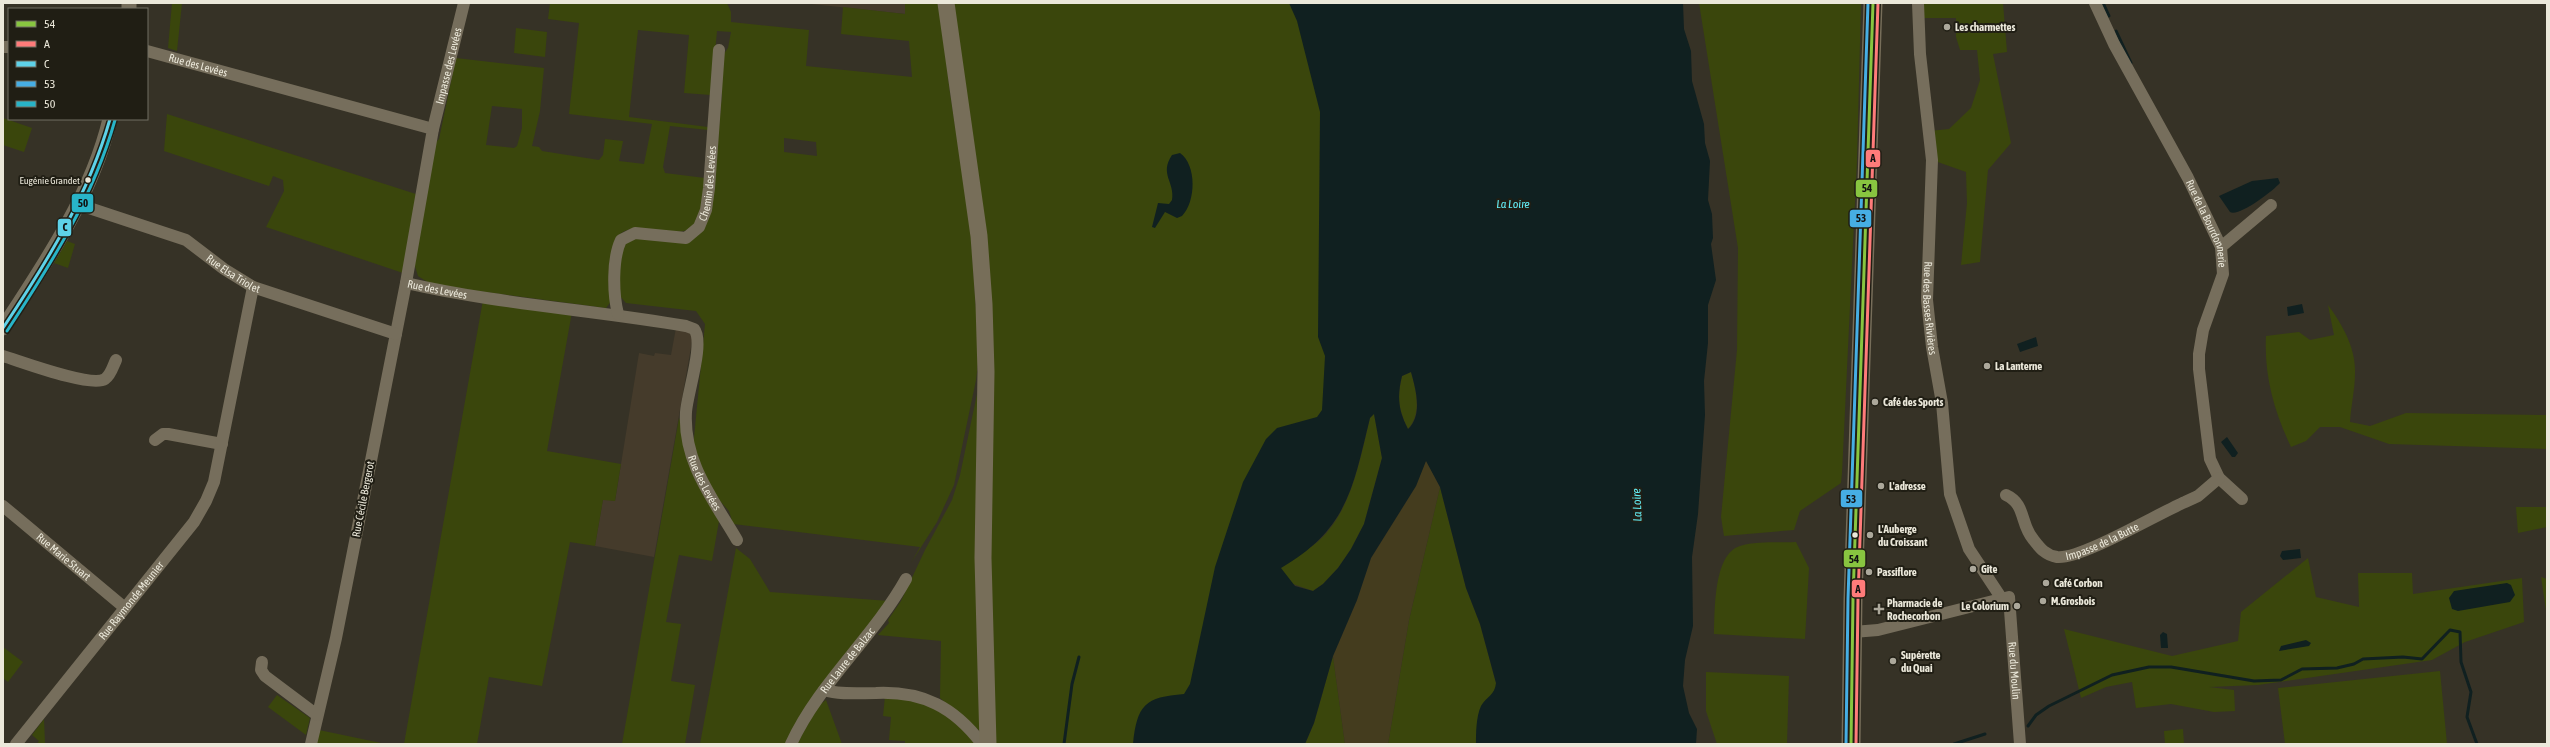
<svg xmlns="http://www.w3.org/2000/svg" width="2550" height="747" font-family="'Asap Condensed',sans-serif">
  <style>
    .industrial { fill: #453b2b }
    .green { fill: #3a460c; fill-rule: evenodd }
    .sand { fill: #443c1e }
    .water { fill: #102020; fill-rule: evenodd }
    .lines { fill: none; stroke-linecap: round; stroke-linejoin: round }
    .stream { stroke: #102020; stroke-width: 3 }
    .minor { stroke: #766e5c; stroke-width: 12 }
    .tertiary { stroke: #766e5c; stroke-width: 15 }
    .secondary { stroke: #776e59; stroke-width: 17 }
    .primary { stroke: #776e5a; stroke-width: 19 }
    .bus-1-casing { stroke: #201e14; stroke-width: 6 }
    .bus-2-casing { stroke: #201e14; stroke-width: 6 }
    .bus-3-casing { stroke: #201e14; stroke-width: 6 }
    .bus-4-casing { stroke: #201e14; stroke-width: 6 }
    .bus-5-casing { stroke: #201e14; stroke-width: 6 }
    .bus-1 { stroke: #88c540; stroke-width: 3 }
    .bus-2 { stroke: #ff7b7a; stroke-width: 3 }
    .bus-3 { stroke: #5ed2e9; stroke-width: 3 }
    .bus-4 { stroke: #46aee4; stroke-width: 3 }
    .bus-5 { stroke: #28b4c8; stroke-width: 3 }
    .poi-dot { fill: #aca89b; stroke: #201e14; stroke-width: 1.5 }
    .bus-dot { fill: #ebe8da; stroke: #201e14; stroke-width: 1.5 }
    .labels { text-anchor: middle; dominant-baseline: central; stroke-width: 4; stroke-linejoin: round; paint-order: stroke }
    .bus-label { font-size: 10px; fill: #ebe8da; stroke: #201e14; text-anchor: end }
    .poi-label { font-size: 11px; font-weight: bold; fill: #ebe8da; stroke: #201e14; text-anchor: start }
    .street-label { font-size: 11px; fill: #ebe8da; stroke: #201e14 }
    .water-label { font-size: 12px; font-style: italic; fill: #62edf4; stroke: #201e14 }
    .line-badge { stroke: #201e14; stroke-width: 1.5 }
    .pale-badge-label { font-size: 11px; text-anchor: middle; font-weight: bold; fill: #111 }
  </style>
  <rect width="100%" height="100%" fill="#363226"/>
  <!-- industrial -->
  <g class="industrial">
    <polygon points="802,3 905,3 906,14 896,13"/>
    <polygon points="676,328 691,332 693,336 654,557 595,546 603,499 615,501 639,353 654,356 655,353 671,355"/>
  </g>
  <!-- green -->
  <g class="green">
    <polygon points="172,3 182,3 177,51 168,48"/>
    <path d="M550,3H727L731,12V22L809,30L806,66L912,77L909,41L841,34L843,7L905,14V3H939L950,93L970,221L979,355L976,380L954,485L937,522L911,563L920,547L733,524L729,511L710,490L702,476L693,448L705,324L696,311L626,303L618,294V260L624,240L638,236L687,241L699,234L712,204L722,94H718L721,58L728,48L731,32L717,31L711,95L684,93L689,35L638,30L629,117L708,127V130L670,126L663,167L665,173L705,178C703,191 704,208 698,220C683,250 626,210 615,242C609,260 613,281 612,300L606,308L432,285L418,276L414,263L434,144L439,139L456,58L544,68L540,111L532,146L539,147L542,151L599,160L603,155L605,139L623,141L619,161L644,164L652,124L569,114L579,23L548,19ZM492,106L522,109V128L517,146L514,148L486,145ZM784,138L816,142L817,156L784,152Z"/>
    <path d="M951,3H1302L1392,233L1311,547C1351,518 1359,462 1370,418L1374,413L1382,458L1364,524L1351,549L1338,568L1323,584L1313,591L1293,584L1216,744H993L990,642L991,396Z"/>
    <polygon points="1699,3 1861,3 1857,160 1842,473 1841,483 1800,511 1794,530 1724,536 1721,517 1737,350 1738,248"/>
    <polygon points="1918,3 2003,3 2007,52 1993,54 2011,143 1988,170 1980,262 1961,265 1967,203 1966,172 1932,160 1929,131 1949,129 1971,108 1980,80 1977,50 1960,50 1956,37 1956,18 1918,18"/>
    <polygon points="516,28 547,32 545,57 514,53"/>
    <polygon points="167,114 419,195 403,273 266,227 284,191 283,180 273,176 269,186 164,151"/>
    <polygon points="3,118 32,128 24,152 3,145"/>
    <polygon points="67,241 75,244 68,268 54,263"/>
    <polygon points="483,300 572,312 547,451 621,464 615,501 603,500 595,546 570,542 542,686 489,677 477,744 404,744"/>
    <path d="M2328,305C2342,324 2356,348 2355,373C2355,389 2351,406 2350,422L2370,426L2406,413L2547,415V449L2389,444L2340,427H2320L2306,441L2291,447C2274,411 2264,376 2266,336L2299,332L2310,340L2334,335Z"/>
    <path d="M1411,372C1416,390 1422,414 1408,429C1398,408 1397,399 1402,376Z"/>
    <polygon points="977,394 982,733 940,698 941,641 878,635 889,623 888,620 901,601 925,550 952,500 960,475"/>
    <polygon points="679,418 719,521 712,561 679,555 666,622 681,624 671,681 695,685 685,744 622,744"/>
    <polygon points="1440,487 1466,588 1480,624 1496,683 1504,744 1388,744 1409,620"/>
    <polygon points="2516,507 2547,507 2547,527 2518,533"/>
    <path d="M1796,542L1809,568L1805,639L1714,634C1715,612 1713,554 1740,546C1756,541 1779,543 1796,542Z"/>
    <polygon points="736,548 750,559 770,592 889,601 788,744 700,744"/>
    <polygon points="2308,558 2316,597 2359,607 2358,573 2412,573 2413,594 2522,578 2524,622 2465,642 2432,660 2258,685 2209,687 2234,690 2235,711 2214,712 2171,704 2136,708 2132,682 2106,687 2081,698 2064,629 2172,656 2238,641 2241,612"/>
    <polygon points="2541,577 2547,579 2547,617"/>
    <polygon points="3,647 23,662 8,682 3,678"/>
    <polygon points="1333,656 1345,744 1305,744 1314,723"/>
    <polygon points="2440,671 2447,744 2285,744 2278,688"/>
    <polygon points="1706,672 1789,676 1787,744 1717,744 1706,711"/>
    <polygon points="277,695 310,718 306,735 268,707"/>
    <polygon points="885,696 904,698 940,709 978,744 905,744 905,741 889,740 891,717 883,716"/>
    <polygon points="826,700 842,744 797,744 818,706"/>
    <polygon points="44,719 45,744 37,744 39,741 32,735"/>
    <polygon points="2183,729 2184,744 2165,744 2164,731"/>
    <polygon points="319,730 386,744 316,744"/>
  </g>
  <!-- sand -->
  <polygon class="sand" points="1426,460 1440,487 1409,620 1388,744 1345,744 1333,656 1357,600 1371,558 1416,486"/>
  <!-- water -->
  <g class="water">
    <path d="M1289,3H1683L1684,29L1691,51L1692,81L1704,124L1705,143L1710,161L1708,200L1712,214L1713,238L1711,244L1716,280L1708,305V343L1704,381L1705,415L1698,514L1692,557L1693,626L1685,660L1683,686L1689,713L1697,729L1696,744H1476C1476,733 1476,717 1481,706C1486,697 1495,695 1496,683L1480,624L1466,588L1440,487L1426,461L1416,486L1371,558L1357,600L1333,656L1314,723L1305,744H1133C1137,705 1145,697 1184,694L1190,684L1215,567L1243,482L1266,439L1277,428L1317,417L1322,410L1325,356L1318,337L1320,112L1297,21ZM1411,372C1416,390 1423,415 1408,429C1398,410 1397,396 1402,376ZM1374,414L1382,458L1364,524L1351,549L1338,568L1323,584L1313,591L1295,586L1281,568C1348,529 1353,487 1370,418Z"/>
    <path d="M1180,153C1197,165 1196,202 1182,216L1177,218L1165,212L1155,228L1152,227L1158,203L1169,204L1172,200C1175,182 1159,174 1172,155Z"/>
    <path d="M2278,178L2280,183C2273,191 2239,217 2230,212L2219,196L2252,181Z"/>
    <polygon points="2302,304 2304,313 2288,316 2287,307"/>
    <polygon points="2036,337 2038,346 2020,352 2017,344"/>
    <polygon points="2227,437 2238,453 2235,457 2232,457 2221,442"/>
    <polygon points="2300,549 2301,558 2283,560 2280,556 2282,551"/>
    <polygon points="2507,583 2511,585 2515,595 2510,602 2458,611 2452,609 2449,598 2454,591"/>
    <polygon points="2163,632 2167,634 2168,648 2161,648 2160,635"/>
    <polygon points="2306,640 2311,643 2309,646 2279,651 2281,646"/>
  </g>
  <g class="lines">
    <!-- stream -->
    <g class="stream">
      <polyline points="2103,3 2109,16"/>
      <polyline points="2116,31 2131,63"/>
      <polyline points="2028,726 2036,715 2049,706 2112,675 2149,667 2171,667 2254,681 2281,680 2302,669 2337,668 2354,664 2363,659 2403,657 2422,659 2450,630 2460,632 2461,662 2471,692 2467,717 2477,744"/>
      <polyline points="1064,744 1072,684 1079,657"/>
      <polyline points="1954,744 1985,734"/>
    </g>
    <!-- minor -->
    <g class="minor">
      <path id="s1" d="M1918,3L1920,54L1932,160L1927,300L1932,347L1942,403L1950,494L1969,549L2002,599"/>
      <path id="s2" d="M2095,3L2114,44L2188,178L2221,247L2223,274L2203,330L2199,354V369L2210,459L2219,478L2242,499"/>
      <polyline points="3,47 9,47"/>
      <path id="s3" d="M147,51L433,129L406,283L336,638L311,744"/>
      <path id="s4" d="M433,129L464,3"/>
      <path id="s5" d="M77,204L186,240L224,269L253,287L396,334"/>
      <polyline points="2221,247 2271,205"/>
      <path id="s6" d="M406,283C498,304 593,310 686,326L694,329C705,342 687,394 686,412C683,462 713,499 737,540"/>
      <path id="s7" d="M618,314C613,294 612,259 621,240L635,233L686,238L699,227L706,210L709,188L719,50"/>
      <path d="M3,356C20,361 91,388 105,379C111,375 113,366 116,360"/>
      <polyline points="155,440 163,434 168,434 222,444"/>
      <path id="s8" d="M2006,495C2026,504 2020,524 2033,539C2040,548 2045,555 2057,557C2080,560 2159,513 2185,502L2198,496L2219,478"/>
      <path id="s9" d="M3,506L125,608"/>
      <path id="s10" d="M1853,632L1878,630L2009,597L2020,744"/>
      <polyline points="262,662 261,670 265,676 317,715"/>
      <path d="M824,690C840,695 859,693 876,693C923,691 954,707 982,744"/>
      <path id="s11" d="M16,744L194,522L206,501L214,482L253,287"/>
      <path id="s12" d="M791,744C819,683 873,638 906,579"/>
    </g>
    <!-- tertiary -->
    <g class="tertiary">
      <polyline points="129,9 129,3"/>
      <path d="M3,328C45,264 92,195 110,119"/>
    </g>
    <!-- secondary -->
    <polyline class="secondary" points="946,3 979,236 984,304 986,372 983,558 988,744"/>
    <!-- primary -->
    <polyline class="primary" points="1851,744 1853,599 1873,3"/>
    <defs>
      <polyline id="bus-1" points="1851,744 1853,599 1873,3"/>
      <polyline id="bus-2" points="1856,744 1858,599 1878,3"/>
      <path id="bus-3" d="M3,328C47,262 88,196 110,119"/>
      <polyline id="bus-4" points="1846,744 1848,599 1868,3"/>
      <path id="bus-5" d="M7,331C51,264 93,198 115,120"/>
    </defs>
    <!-- bus-1 casing -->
    <use href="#bus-1" class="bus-1-casing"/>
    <!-- bus-2 casing -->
    <use href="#bus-2" class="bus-2-casing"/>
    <!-- bus-3 casing -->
    <use href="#bus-3" class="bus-3-casing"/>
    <!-- bus-4 casing -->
    <use href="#bus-4" class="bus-4-casing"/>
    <!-- bus-5 casing -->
    <use href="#bus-5" class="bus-5-casing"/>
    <!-- bus-1 -->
    <use href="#bus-1" class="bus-1"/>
    <!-- bus-2 -->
    <use href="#bus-2" class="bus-2"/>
    <!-- bus-3 -->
    <use href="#bus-3" class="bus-3"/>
    <!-- bus-4 -->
    <use href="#bus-4" class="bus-4"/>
    <!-- bus-5 -->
    <use href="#bus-5" class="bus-5"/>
  </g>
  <!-- markers -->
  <g class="poi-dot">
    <circle cx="1947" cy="27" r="4"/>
    <circle cx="1987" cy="366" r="4"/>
    <circle cx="1875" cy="402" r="4"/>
    <circle cx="1881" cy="486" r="4"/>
    <circle cx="1870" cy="535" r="4"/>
    <circle cx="1973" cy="569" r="4"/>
    <circle cx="1869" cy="572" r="4"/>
    <circle cx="2046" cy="583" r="4"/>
    <circle cx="2043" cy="601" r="4"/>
    <circle cx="2017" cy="606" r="4"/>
    <path d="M1877 603h4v4h4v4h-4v4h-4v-4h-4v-4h4z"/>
    <circle cx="1893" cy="661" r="4"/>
  </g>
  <g class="bus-dot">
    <circle cx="88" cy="180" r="3.5"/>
    <circle cx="1855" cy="535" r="3.5"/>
  </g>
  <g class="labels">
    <!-- bus labels -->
    <g class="bus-label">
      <text x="80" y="180">Eugénie Grandet</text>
    </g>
    <!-- poi labels -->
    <g class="poi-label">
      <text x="1955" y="27">Les charmettes</text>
      <text x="1995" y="366">La Lanterne</text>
      <text x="1883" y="402">Café des Sports</text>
      <text x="1889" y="486">L'adresse</text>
      <text x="1878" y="529">L'Auberge<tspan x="1878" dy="13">du Croissant</tspan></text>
      <text x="1981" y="569">Gîte</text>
      <text x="1877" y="572">Passiflore</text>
      <text x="2054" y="583">Café Corbon</text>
      <text x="2051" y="601">M.Grosbois</text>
      <text x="1887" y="603">Pharmacie de<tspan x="1887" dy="13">Rochecorbon</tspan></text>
      <text x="2009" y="606" text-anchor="end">Le Colorium</text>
      <text x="1901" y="655">Supérette<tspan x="1901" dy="13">du Quai</tspan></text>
    </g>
    <!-- street labels -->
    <g class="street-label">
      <text stroke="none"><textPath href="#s3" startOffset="53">Rue des Levées</textPath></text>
      <text stroke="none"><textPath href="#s4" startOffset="65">Impasse des Levées</textPath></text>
      <text stroke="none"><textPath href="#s7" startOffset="204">Chemin des Levées</textPath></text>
      <text stroke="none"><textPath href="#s2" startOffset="248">Rue de la Bourdonnerie</textPath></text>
      <text stroke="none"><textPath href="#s5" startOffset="173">Rue Elsa Triolet</textPath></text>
      <text stroke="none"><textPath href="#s6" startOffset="32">Rue des Levées</textPath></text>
      <text stroke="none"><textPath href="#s1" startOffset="306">Rue des Basses Rivières</textPath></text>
      <text stroke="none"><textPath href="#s6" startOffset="451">Rue des Levées</textPath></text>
      <text transform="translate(363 499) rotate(-79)">Rue Cécile Bergerot</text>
      <text stroke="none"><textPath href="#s8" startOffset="132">Impasse de la Butte</textPath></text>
      <text stroke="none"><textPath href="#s9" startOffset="79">Rue Marie Stuart</textPath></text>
      <text stroke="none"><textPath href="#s11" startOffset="184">Rue Raymonde Meunier</textPath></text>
      <text stroke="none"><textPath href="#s12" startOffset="101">Rue Laure de Balzac</textPath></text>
      <text stroke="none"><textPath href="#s10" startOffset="234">Rue du Moulin</textPath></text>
    </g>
    <!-- water labels -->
    <g class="water-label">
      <text x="1513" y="204">La Loire</text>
      <text transform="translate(1637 505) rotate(-92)">La Loire</text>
    </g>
  </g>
  <g class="line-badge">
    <rect x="1865" y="149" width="16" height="19" rx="4" fill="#ff7b7a"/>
    <rect x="1855" y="179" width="23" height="19" rx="4" fill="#88c540"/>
    <rect x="71" y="193" width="23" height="20" rx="4" fill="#28b4c8"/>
    <rect x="1849" y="209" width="23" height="19" rx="4" fill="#46aee4"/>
    <rect x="57" y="218" width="15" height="19" rx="4" fill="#5ed2e9"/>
    <rect x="1840" y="489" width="23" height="19" rx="4" fill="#46aee4"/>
    <rect x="1843" y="549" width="23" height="19" rx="4" fill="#88c540"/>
    <rect x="1851" y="579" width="15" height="19" rx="4" fill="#ff7b7a"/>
  </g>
  <g class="pale-badge-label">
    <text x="1873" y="162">A</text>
    <text x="1867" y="192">54</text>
    <text x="83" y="207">50</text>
    <text x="1861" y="222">53</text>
    <text x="65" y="231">C</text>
    <text x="1851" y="503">53</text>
    <text x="1854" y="563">54</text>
    <text x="1858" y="593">A</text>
  </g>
  <!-- border -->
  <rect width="2550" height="747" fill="none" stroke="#ebe8da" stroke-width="8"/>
  <!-- legend -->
  <rect x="8" y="8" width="140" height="112" fill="#201e14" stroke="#716f63"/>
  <rect x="16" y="21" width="20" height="6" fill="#88c540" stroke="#716f63"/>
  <text x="44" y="28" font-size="12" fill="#ebe8da">54</text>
  <rect x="16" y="41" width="20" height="6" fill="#ff7b7a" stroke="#716f63"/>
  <text x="44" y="48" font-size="12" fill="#ebe8da">A</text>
  <rect x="16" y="61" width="20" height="6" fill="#5ed2e9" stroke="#716f63"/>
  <text x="44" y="68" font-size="12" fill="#ebe8da">C</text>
  <rect x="16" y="81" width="20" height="6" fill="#46aee4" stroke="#716f63"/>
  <text x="44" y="88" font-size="12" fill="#ebe8da">53</text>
  <rect x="16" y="101" width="20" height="6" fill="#28b4c8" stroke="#716f63"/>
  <text x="44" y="108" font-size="12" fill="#ebe8da">50</text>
</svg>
